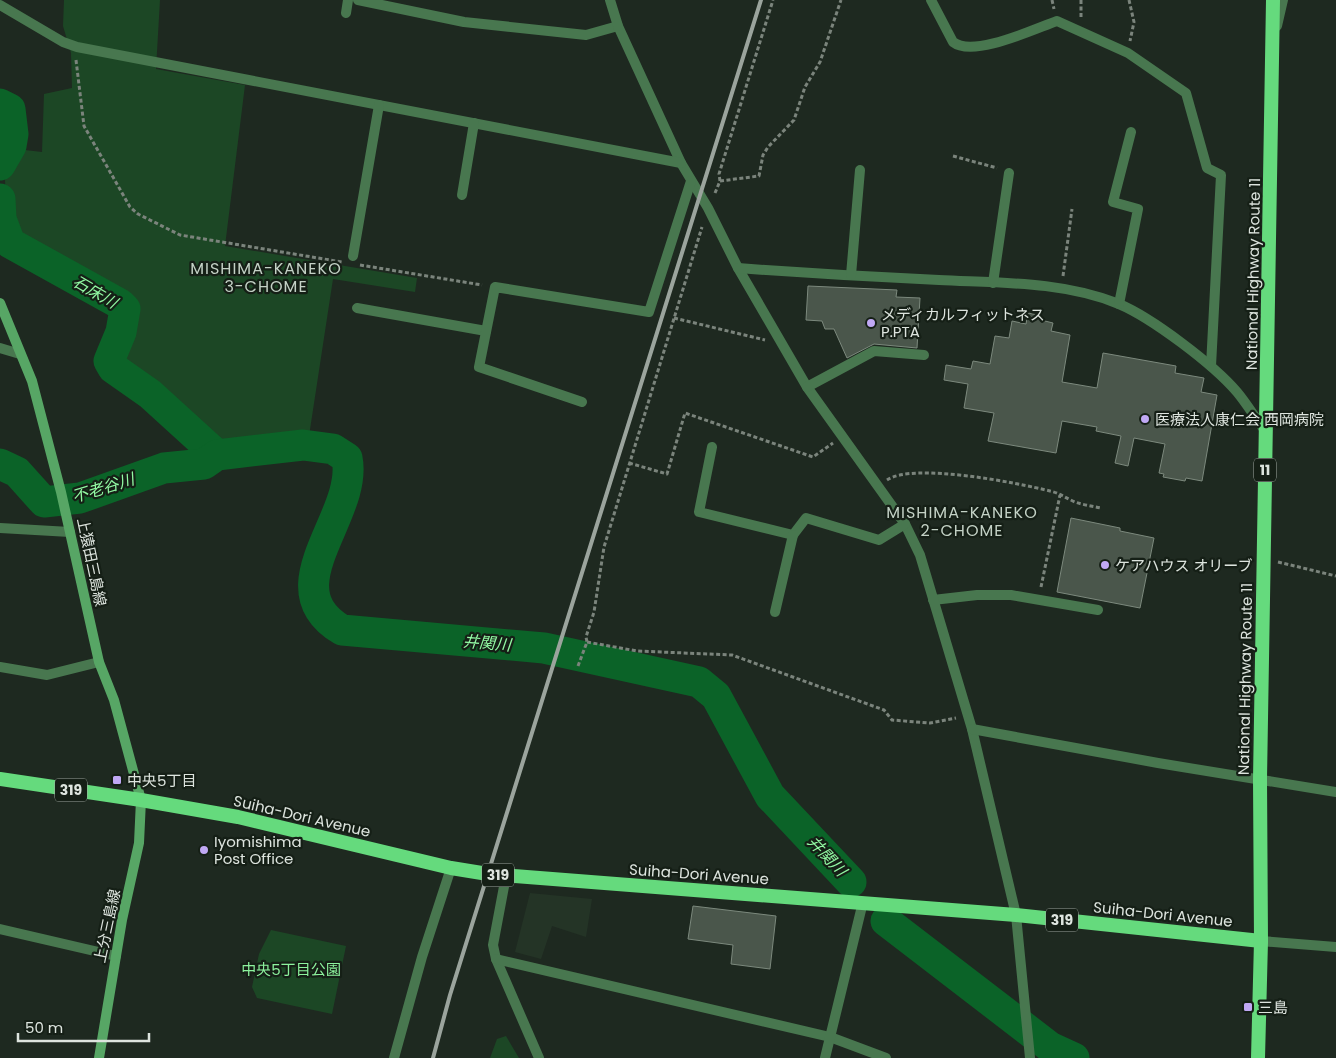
<svg xmlns="http://www.w3.org/2000/svg" width="1336" height="1058" font-family="Poppins,'Noto Sans JP',sans-serif">
  <style>
    .built { fill: #243426 }
    .green { fill: #1c4725 }
    .lines { fill: none; stroke-linecap: round; stroke-linejoin: round }
    .river { stroke: #0b6328; stroke-width: 31 }
    .building { fill: #4a564b; stroke: #7c897d }
    .path { stroke: #7b847c; stroke-width: 3; stroke-dasharray: 4 2.5; stroke-linecap: butt }
    .service { stroke: #48774f; stroke-width: 10 }
    .minor { stroke: #48774f; stroke-width: 10 }
    .tertiary { stroke: #48774f; stroke-width: 10 }
    .secondary { stroke: #57a665; stroke-width: 10 }
    .trunk { stroke: #65da7d; stroke-width: 14 }
    .rail { stroke: #9ba49d; stroke-width: 4 }
    .poi-dot { fill: #c0a8f4; stroke: #151f16; stroke-width: 2 }
    .labels { text-anchor: middle; dominant-baseline: central; stroke-width: 4.5; stroke-linejoin: round; paint-order: stroke }
    .shield { fill: #151f16; stroke: #a1a9a2; stroke-width: 1 }
    .shield-label { font-size: 14px; font-weight: bold; fill: #dde4de }
    .street-label { font-size: 15px; fill: #dde4de; stroke: #151f16 }
    .poi-label { font-size: 15px; fill: #dde4de; stroke: #151f16; text-anchor: start }
    .park-label { font-size: 15px; fill: #8cf29d; stroke: #151f16 }
    .neighbourhood-label { font-size: 16px; letter-spacing: 1px; fill: #c3d1c5; stroke: #151f16 }
    .water-label { font-size: 16px; font-style: italic; fill: #92f9a3; stroke: #151f16 }
  </style>
  <rect width="100%" height="100%" fill="#1e2920"/>
  <!-- built -->
  <polygon class="built" points="530,893 592,899 586,937 552,926 541,959 515,952"/>
  <!-- green -->
  <g class="green">
    <polygon points="64,0 160,0 156,69 245,85 225,246 417,278 415,292 333,279 309,436 217,446 173,407 121,370 117,362 130,310 125,295 16,238 8,222 5,181 6,170 16,149 42,152 44,94 72,88 71,53 63,26"/>
    <polygon points="271,930 346,946 332,1014 257,998 252,987 259,954"/>
    <polygon points="506,1036 519,1058 490,1058 497,1039"/>
  </g>
  <g class="lines">
    <!-- river -->
    <g class="river">
      <polyline points="0,104 10,109 13,134 11,146 0,165"/>
      <polyline points="0,199 1,219 10,243 120,304 125,309 121,332 109,361 113,368 150,394 217,455"/>
      <path d="M0,464L17,472L44,502L80,498L164,468L204,464L217,455L303,445L333,449L347,458C359,516 270,587 342,630L544,648L699,682L716,696L770,796L851,882"/>
      <polyline points="886,921 1050,1047 1074,1058"/>
    </g>
  </g>
  <!-- building -->
  <g class="building">
    <polygon points="808,286 897,290 896,297 920,298 917,348 874,344 847,358 834,329 825,329 822,321 806,320"/>
    <polygon points="1028,313 1042,316 1041,320 1053,323 1051,331 1070,335 1062,382 1097,388 1103,353 1176,366 1175,373 1204,378 1201,392 1217,395 1202,481 1186,478 1185,481 1163,477 1164,474 1159,473 1165,444 1134,438 1128,466 1115,463 1121,436 1096,431 1097,427 1062,421 1056,453 988,441 994,413 964,408 968,384 944,380 946,365 971,369 973,361 990,364 995,336 1009,338 1012,321 1026,324"/>
    <polygon points="1071,518 1120,528 1120,531 1154,538 1140,608 1057,592"/>
    <polygon points="693,906 776,916 770,969 731,964 733,945 688,939"/>
  </g>
  <g class="lines">
    <!-- path -->
    <g class="path">
      <polyline points="1052,0 1054,9"/>
      <polyline points="1081,0 1081,17"/>
      <polyline points="1129,0 1134,22 1130,41"/>
      <polyline points="76,60 84,126 130,207 138,214 180,235 342,262"/>
      <polyline points="953,156 997,168"/>
      <polyline points="720,181 759,176 763,155 768,147 794,120 805,87 820,62 841,0"/>
      <polyline points="715,193 720,181 719,174 773,0"/>
      <polyline points="360,265 482,285"/>
      <polyline points="1063,276 1072,209"/>
      <polyline points="674,318 765,340"/>
      <polyline points="629,463 667,474 685,413 813,457 833,443"/>
      <path d="M887,480C913,462 1018,483 1050,491C1059,493 1066,498 1075,502C1083,505 1092,506 1101,508"/>
      <polyline points="1278,562 1336,576"/>
      <polyline points="1041,587 1060,495"/>
      <polyline points="587,642 637,651 732,655 884,710 892,720 930,723 956,718"/>
      <polyline points="578,666 587,642 586,637 594,612 604,547 702,227"/>
    </g>
    <!-- service -->
    <g class="service">
      <path d="M931,0L953,42C973,58 1034,29 1057,21L1128,53L1186,93L1207,168L1221,175L1211,366"/>
      <polyline points="357,308 486,331"/>
      <polyline points="933,600 977,595 1011,595 1098,610"/>
      <polyline points="0,667 47,675 99,662"/>
    </g>
    <!-- minor -->
    <g class="minor">
      <polyline points="358,0 464,22 586,35 618,26"/>
      <polyline points="610,0 618,26 681,163 708,208 738,268 807,387 905,524 920,555 972,729 1016,915 1030,1058"/>
      <polyline points="0,5 63,42 77,47 681,163"/>
      <polyline points="346,13 348,0"/>
      <polyline points="1277,26 1283,0"/>
      <polyline points="462,195 474,123"/>
      <polyline points="353,256 379,105"/>
      <path d="M738,268C805,273 872,277 939,280C998,283 1063,281 1119,304C1152,318 1213,364 1237,392C1247,404 1256,419 1266,432"/>
      <polyline points="851,275 860,170"/>
      <polyline points="993,283 1009,173"/>
      <polyline points="1119,304 1138,209 1113,202 1131,132"/>
      <polyline points="0,348 20,354"/>
      <polyline points="807,387 874,351 924,355"/>
      <polyline points="582,402 479,367 495,287 649,312 691,181"/>
      <polyline points="712,447 699,512 793,535 806,518 879,540 905,524"/>
      <polyline points="0,528 70,532"/>
      <polyline points="775,612 793,535"/>
      <polyline points="972,729 1158,763 1336,792"/>
      <polyline points="506,876 493,945 496,959 539,1058"/>
      <polyline points="0,929 116,956"/>
      <polyline points="496,959 830,1037 886,1058"/>
      <polyline points="394,1058 422,957 451,868"/>
      <polyline points="825,1058 863,902"/>
    </g>
    <!-- tertiary -->
    <polyline class="tertiary" points="1261,941 1336,947"/>
    <!-- secondary -->
    <polyline class="secondary" points="0,303 32,381 61,492 99,662 114,700 141,800 139,843 122,920 99,1058"/>
    <!-- trunk -->
    <g class="trunk">
      <polyline points="0,779 141,800 238,817 451,868 488,874 1016,915 1261,941"/>
      <polyline points="1258,1058 1261,941 1260,779 1273,0"/>
    </g>
    <!-- rail -->
    <polyline class="rail" points="433,1058 450,995 761,0"/>
  </g>
  <!-- markers -->
  <g class="poi-dot">
    <circle cx="871" cy="323" r="5"/>
    <circle cx="1145" cy="419" r="5"/>
    <circle cx="1105" cy="565" r="5"/>
    <rect x="112" y="775" width="10" height="10" rx="2.5"/>
    <circle cx="204" cy="850" r="5"/>
    <rect x="1243" y="1002" width="10" height="10" rx="2.5"/>
  </g>
  <g class="labels">
    <!-- shield labels -->
    <g class="shield">
      <rect x="1254" y="458.5" width="22" height="23" rx="4"/>
      <rect x="55" y="778.5" width="32" height="23" rx="4"/>
      <rect x="482" y="863.5" width="32" height="23" rx="4"/>
      <rect x="1046" y="908.5" width="32" height="23" rx="4"/>
    </g>
    <g class="shield-label">
      <text x="1265" y="470">11</text>
      <text x="71" y="790">319</text>
      <text x="498" y="875">319</text>
      <text x="1062" y="920">319</text>
    </g>
    <!-- street labels -->
    <g class="street-label">
      <text transform="translate(1253 274) rotate(-89)">National Highway Route 11</text>
      <text transform="translate(92 562) rotate(78)">上猿田三島線</text>
      <text transform="translate(1245 679) rotate(-89)">National Highway Route 11</text>
      <text transform="translate(302 816) rotate(13)">Suiha-Dori Avenue</text>
      <text transform="translate(699 874) rotate(4)">Suiha-Dori Avenue</text>
      <text transform="translate(1163 914) rotate(6)">Suiha-Dori Avenue</text>
      <text transform="translate(107 926) rotate(-78)">上分三島線</text>
    </g>
    <!-- poi labels -->
    <g class="poi-label">
      <text x="881" y="314">メディカルフィットネス<tspan x="881" dy="17">P.PTA</tspan></text>
      <text x="1155" y="419">医療法人康仁会 西岡病院</text>
      <text x="1115" y="565">ケアハウス オリーブ</text>
      <text x="127" y="780">中央5丁目</text>
      <text x="214" y="841">Iyomishima<tspan x="214" dy="17">Post Office</tspan></text>
      <text x="1258" y="1007">三島</text>
    </g>
    <!-- park labels -->
    <g class="park-label">
      <text x="291" y="969">中央5丁目公園</text>
    </g>
    <!-- neighbourhood labels -->
    <g class="neighbourhood-label">
      <text x="266" y="268">MISHIMA-KANEKO<tspan x="266" dy="18">3-CHOME</tspan></text>
      <text x="962" y="512">MISHIMA-KANEKO<tspan x="962" dy="18">2-CHOME</tspan></text>
    </g>
    <!-- water labels -->
    <g class="water-label">
      <text transform="translate(95 292) rotate(30)">石床川</text>
      <text transform="translate(103 488) rotate(-17)">不老谷川</text>
      <text transform="translate(487 643) rotate(5)">井関川</text>
      <text transform="translate(827 856) rotate(47)">井関川</text>
    </g>
  </g>
  <!-- scale -->
  <path d="M18 1033v8h131v-8" fill="none" stroke="#dde4de" stroke-width="2.5"/>
  <text x="25" y="1033" font-size="15" fill="#dde4de" stroke="#151f16" stroke-width="4" paint-order="stroke">50 m</text>
</svg>
